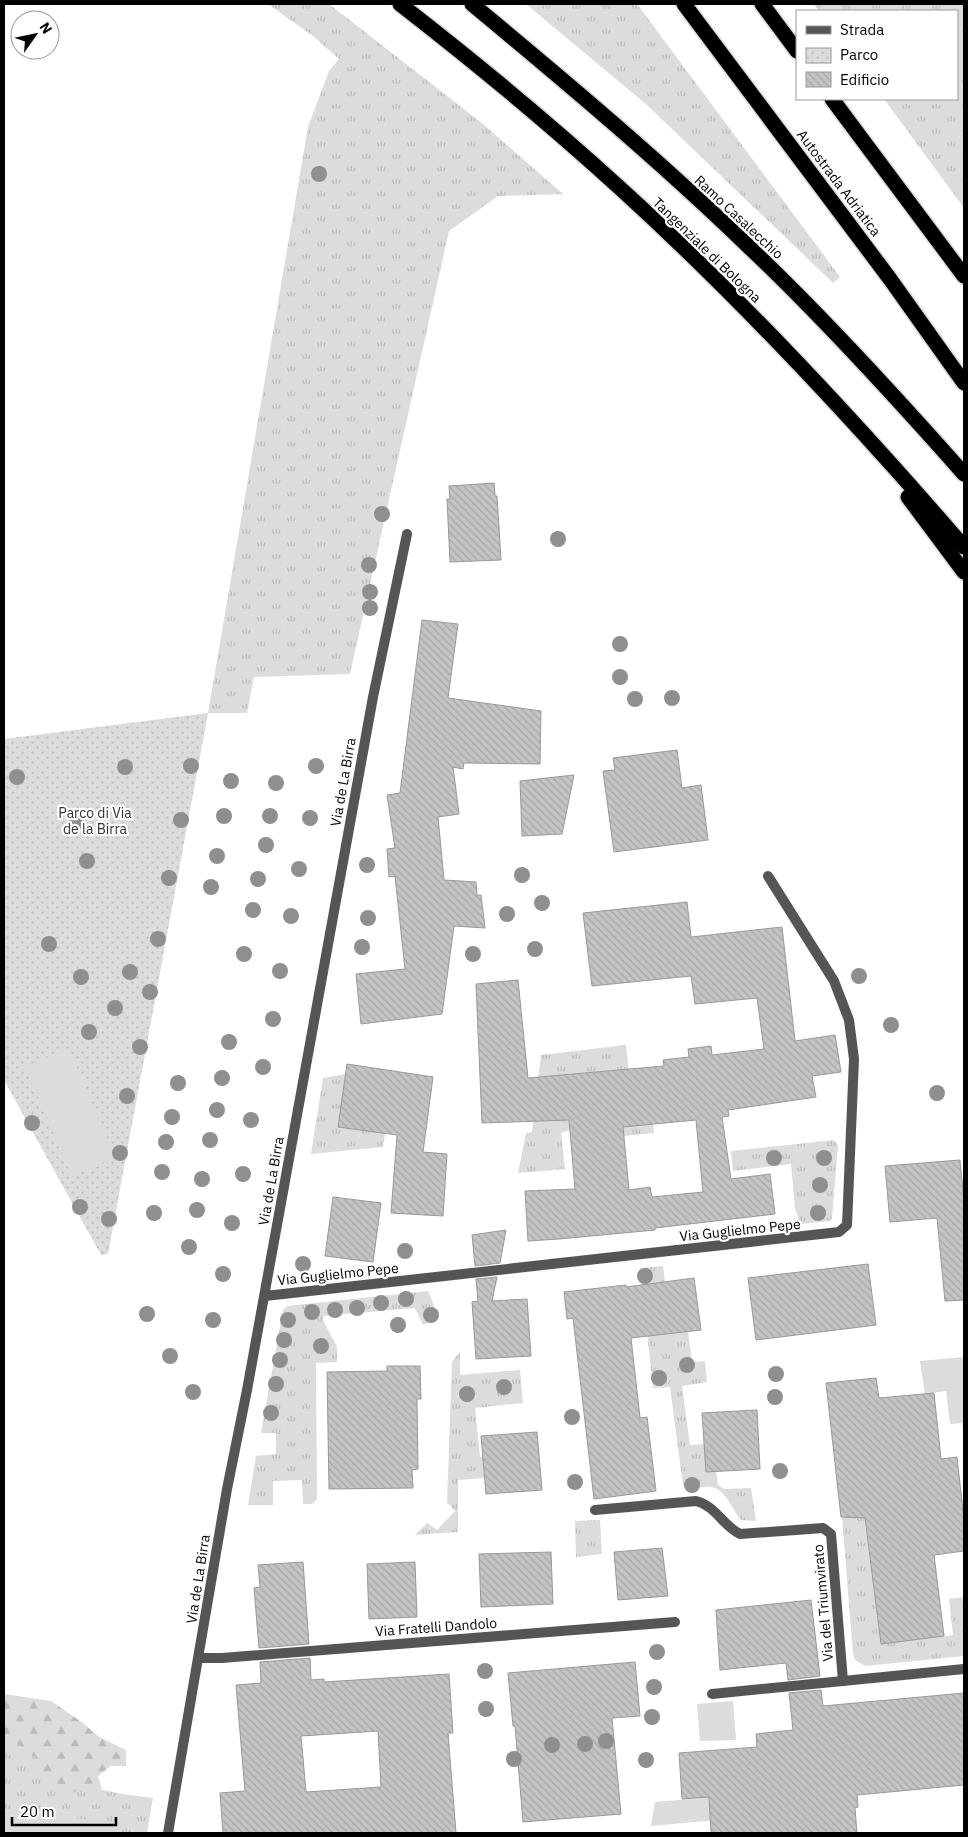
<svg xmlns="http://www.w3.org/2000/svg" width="968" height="1837" font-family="'IBM Plex Sans',sans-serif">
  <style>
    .grass { fill: url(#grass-tufts) }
    .forest { fill: url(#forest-firs) }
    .park { fill: url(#park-dots) }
    .garden { fill: #dcdcdc }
    .building { fill: url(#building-back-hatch); stroke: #999; fill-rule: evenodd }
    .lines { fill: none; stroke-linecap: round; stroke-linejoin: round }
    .motorway-casing { stroke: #dbdbdb; stroke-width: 18 }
    .minor { stroke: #555; stroke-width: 10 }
    .motorway { stroke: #000; stroke-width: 15 }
    .tree { fill: #8f8f8f }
    .labels { text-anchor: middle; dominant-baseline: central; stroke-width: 4.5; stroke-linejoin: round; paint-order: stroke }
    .street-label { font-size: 14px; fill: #000; stroke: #fff }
    .park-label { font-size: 14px; fill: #333; stroke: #fff }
  </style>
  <defs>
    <pattern id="grass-tufts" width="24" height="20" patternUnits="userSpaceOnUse" patternTransform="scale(1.25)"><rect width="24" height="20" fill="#dcdcdc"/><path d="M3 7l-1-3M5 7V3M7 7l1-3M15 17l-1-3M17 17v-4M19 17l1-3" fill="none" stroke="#bbb"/></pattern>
    <pattern id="forest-firs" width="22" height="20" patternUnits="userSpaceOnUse" patternTransform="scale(1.25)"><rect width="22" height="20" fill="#dcdcdc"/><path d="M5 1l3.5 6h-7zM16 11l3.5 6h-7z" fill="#bbb"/></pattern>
    <pattern id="park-dots" width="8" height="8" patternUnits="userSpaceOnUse" patternTransform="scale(1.25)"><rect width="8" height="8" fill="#dcdcdc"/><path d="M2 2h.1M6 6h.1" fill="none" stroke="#bbb" stroke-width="1.8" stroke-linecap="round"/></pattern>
    <pattern id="building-back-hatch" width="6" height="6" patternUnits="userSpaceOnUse" patternTransform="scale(1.25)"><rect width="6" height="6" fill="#c4c4c4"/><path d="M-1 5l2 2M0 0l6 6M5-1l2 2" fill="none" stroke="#a7a7a7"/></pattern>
  </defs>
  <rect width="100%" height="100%" fill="#fff"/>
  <!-- grass -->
  <g class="grass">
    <polygon points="268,4 329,4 483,124 563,194 498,196 449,231 350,674 254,677 247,713 208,713 308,127 329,71 339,59 313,36"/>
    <polygon points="526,4 637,4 840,277 833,283 647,105"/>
    <polygon points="814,4 964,4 964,208 884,99 957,99 957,11 819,11"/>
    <polygon points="626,1045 630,1082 649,1080 654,1133 624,1136 618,1070 565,1075 570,1130 561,1133 565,1169 518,1173 526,1133 532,1132 541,1055"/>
    <polygon points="346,1074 385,1133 383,1147 311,1154 323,1078"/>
    <polygon points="834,1140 838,1145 832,1218 830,1221 800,1224 795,1208 791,1164 733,1171 731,1151"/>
    <path d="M663,1266L665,1282L662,1334L688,1331L692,1362L705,1361L707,1382L682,1386L690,1445L704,1444L716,1471L718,1485L724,1489L751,1488L756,1521L741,1520C732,1510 726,1489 711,1487C703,1486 694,1488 686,1488L683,1485L670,1387L653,1388L640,1268Z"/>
    <path d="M428,1291C434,1305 441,1317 423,1325L416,1310L414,1308L324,1316L323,1320L337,1347V1362L316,1363L317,1499L312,1504H303L302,1480L273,1481V1505H248L256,1456L276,1454V1433H261L283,1310L287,1306Z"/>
    <polygon points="460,1351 460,1375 520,1370 523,1403 475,1408 480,1457 483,1457 485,1478 458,1480 458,1532 415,1535 427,1523 437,1530 455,1511 447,1502 452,1362"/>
    <polygon points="864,1515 881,1644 953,1635 949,1599 964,1597 964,1656 865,1666 855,1660 853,1654 842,1517"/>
    <polygon points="600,1520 602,1554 576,1557 575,1521"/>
    <path d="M4,1742H14L36,1757L41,1773C79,1785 113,1794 153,1798L147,1833H4Z"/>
  </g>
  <!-- forest -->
  <polygon class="forest" points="4,1694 51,1701 83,1723 99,1737 126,1750 126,1766 111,1766 98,1776 102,1789 85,1787 65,1796 41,1773 35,1757 14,1742 4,1742"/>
  <!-- park -->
  <polygon class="park" points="208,713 108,1254 101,1255 4,1080 4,739"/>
  <!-- garden -->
  <g class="garden">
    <polygon points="69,1048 115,1157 72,1176 25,1067"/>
    <polygon points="964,1357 964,1438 962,1423 950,1424 946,1391 925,1394 920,1361"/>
    <polygon points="733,1701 736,1740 700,1741 697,1704"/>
    <polygon points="748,1794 750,1817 651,1826 655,1802"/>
    <polygon points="4,1810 102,1821 101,1833 4,1833"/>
  </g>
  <!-- building -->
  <g class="building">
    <polygon points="494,483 495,496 497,496 501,560 450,562 447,499 450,499 449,486"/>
    <polygon points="422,620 458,624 448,698 541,711 540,764 464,763 463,769 453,767 459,814 438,817 444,880 476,882 477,895 481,895 485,928 454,926 442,1014 361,1024 356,974 405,969 395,876 389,877 387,849 395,848 387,795 400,793"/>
    <polygon points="677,750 682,788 701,785 708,840 614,852 603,771 615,770 613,758"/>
    <polygon points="574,775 562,834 522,836 520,781"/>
    <path d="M687,902L691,937L782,927L795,1041L835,1035L841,1072L812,1076L816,1097L728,1110L729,1116L722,1117L731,1179L770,1174L775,1214L655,1228V1230L559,1239L528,1241L525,1191L575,1189L569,1120L482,1123L476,984L518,980L528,1078L664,1066L663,1060L689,1057L688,1049L711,1046L712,1055L764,1049L757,998L695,1004L691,976L592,986L583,913ZM696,1120L703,1192L652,1197L650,1187L629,1190L623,1127Z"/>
    <polygon points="347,1064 433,1077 423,1152 447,1154 443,1216 391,1213 397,1135 338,1127"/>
    <polygon points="960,1160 964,1201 964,1300 945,1301 937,1218 890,1222 885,1166"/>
    <polygon points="333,1197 381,1203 373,1262 325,1256"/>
    <polygon points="506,1230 500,1263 475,1266 472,1235"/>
    <polygon points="868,1264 876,1325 756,1340 748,1278"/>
    <polygon points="497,1277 492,1301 527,1299 531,1356 476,1359 472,1302 478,1301 476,1279"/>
    <polygon points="694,1278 701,1330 631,1338 640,1418 647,1417 656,1491 594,1499 573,1318 567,1319 564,1292 626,1285 626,1287"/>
    <polygon points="387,1366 420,1366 421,1399 417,1399 418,1469 412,1470 413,1488 329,1489 327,1372 387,1371"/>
    <polygon points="876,1378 879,1398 934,1393 941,1459 957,1457 964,1520 964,1551 934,1555 944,1636 881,1644 865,1518 841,1517 826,1383"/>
    <polygon points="757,1410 760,1469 706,1472 702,1413"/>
    <polygon points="537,1432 542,1490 486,1494 481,1436"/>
    <polygon points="662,1548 668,1596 618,1600 614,1552"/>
    <polygon points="551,1552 553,1604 481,1607 479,1554"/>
    <polygon points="303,1562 309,1644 259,1648 254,1588 260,1587 258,1565"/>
    <polygon points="415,1562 417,1617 369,1619 367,1564"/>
    <polygon points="811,1600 820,1676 788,1680 786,1663 720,1670 716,1610"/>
    <path d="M310,1658L311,1680L324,1679V1682L449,1674L453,1733H448L456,1833H223L220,1793L245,1791L236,1685L261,1683L260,1662ZM378,1731L381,1787L306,1792L301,1736Z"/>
    <polygon points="635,1662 640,1716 612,1718 621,1814 523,1822 515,1726 513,1726 508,1673"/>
    <polygon points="821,1690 823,1706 964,1693 964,1785 857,1795 858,1807 855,1808 857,1833 711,1833 709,1797 682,1799 679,1753 757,1747 756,1734 793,1730 789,1693"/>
  </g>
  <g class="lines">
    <defs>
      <g id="motorway">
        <path d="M400,4C476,63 550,124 621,189C743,300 856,422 964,547"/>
        <path d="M472,4C566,82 660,161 748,246C824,318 895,396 964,474"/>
        <polyline points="684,4 890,279 964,383"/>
        <polyline points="762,4 797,51"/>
        <polyline points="832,99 964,276"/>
        <polyline points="908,497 964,572"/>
      </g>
    </defs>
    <!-- motorway casing -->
    <use href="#motorway" class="motorway-casing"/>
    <!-- minor -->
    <g class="minor">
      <polyline points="265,1296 839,1232 847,1225 854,1059 849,1020 834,981 768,876"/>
      <path d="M595,1510L696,1501C716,1506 723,1526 740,1534L823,1528L831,1534L843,1681"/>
      <polyline points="199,1658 222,1658 675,1622"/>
      <polyline points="712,1694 964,1669"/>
      <polyline points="168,1833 227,1489 247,1390 373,697 407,534"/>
    </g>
    <!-- motorway -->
    <use href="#motorway" class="motorway"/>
  </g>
  <!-- trees -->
  <g class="tree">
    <circle cx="319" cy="174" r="8"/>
    <circle cx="382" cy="514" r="8"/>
    <circle cx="558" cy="539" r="8"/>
    <circle cx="369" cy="565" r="8"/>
    <circle cx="370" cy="592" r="8"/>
    <circle cx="370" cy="608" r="8"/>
    <circle cx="620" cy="644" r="8"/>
    <circle cx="620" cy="677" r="8"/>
    <circle cx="672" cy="698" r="8"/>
    <circle cx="635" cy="699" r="8"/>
    <circle cx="191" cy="766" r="8"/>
    <circle cx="316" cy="766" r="8"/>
    <circle cx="125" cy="767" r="8"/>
    <circle cx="17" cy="777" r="8"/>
    <circle cx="231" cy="781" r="8"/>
    <circle cx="276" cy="783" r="8"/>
    <circle cx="224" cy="816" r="8"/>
    <circle cx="270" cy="816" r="8"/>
    <circle cx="310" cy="818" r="8"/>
    <circle cx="181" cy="820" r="8"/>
    <circle cx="76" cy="822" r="8"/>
    <circle cx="266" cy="845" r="8"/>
    <circle cx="217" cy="856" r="8"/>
    <circle cx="87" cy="861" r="8"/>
    <circle cx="367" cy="865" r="8"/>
    <circle cx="299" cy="869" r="8"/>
    <circle cx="522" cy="875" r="8"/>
    <circle cx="169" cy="878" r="8"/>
    <circle cx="258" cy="879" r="8"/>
    <circle cx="211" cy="887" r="8"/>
    <circle cx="542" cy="903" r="8"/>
    <circle cx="253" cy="910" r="8"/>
    <circle cx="507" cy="914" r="8"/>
    <circle cx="291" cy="916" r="8"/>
    <circle cx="368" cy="918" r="8"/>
    <circle cx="158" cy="939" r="8"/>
    <circle cx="49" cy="944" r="8"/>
    <circle cx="362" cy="947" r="8"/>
    <circle cx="535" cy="949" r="8"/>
    <circle cx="244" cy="954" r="8"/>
    <circle cx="473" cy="954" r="8"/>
    <circle cx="280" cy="971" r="8"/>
    <circle cx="130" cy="972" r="8"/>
    <circle cx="859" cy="976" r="8"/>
    <circle cx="81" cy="977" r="8"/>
    <circle cx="150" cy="992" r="8"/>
    <circle cx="115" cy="1008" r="8"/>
    <circle cx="273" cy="1019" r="8"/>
    <circle cx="891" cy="1025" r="8"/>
    <circle cx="89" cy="1032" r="8"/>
    <circle cx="229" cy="1042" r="8"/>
    <circle cx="140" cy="1047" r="8"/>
    <circle cx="263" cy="1067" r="8"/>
    <circle cx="222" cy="1078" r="8"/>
    <circle cx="178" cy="1083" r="8"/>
    <circle cx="937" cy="1093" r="8"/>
    <circle cx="127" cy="1096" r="8"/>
    <circle cx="217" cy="1110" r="8"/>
    <circle cx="172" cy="1117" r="8"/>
    <circle cx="251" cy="1120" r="8"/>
    <circle cx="32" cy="1123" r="8"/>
    <circle cx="210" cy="1140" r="8"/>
    <circle cx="166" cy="1142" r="8"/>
    <circle cx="120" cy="1153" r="8"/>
    <circle cx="774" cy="1158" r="8"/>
    <circle cx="824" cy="1158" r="8"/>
    <circle cx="162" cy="1172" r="8"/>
    <circle cx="243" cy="1174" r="8"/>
    <circle cx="202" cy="1179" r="8"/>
    <circle cx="820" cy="1185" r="8"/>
    <circle cx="80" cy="1207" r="8"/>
    <circle cx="197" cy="1210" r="8"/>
    <circle cx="154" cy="1213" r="8"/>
    <circle cx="818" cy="1213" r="8"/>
    <circle cx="109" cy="1219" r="8"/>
    <circle cx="232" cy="1223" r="8"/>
    <circle cx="189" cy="1247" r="8"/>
    <circle cx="405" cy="1251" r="8"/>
    <circle cx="303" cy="1264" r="8"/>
    <circle cx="223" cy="1274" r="8"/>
    <circle cx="645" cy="1276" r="8"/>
    <circle cx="406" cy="1299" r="8"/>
    <circle cx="381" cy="1303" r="8"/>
    <circle cx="357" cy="1308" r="8"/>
    <circle cx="335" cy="1310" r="8"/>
    <circle cx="312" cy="1312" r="8"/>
    <circle cx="147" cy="1314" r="8"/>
    <circle cx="431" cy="1315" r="8"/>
    <circle cx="213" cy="1320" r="8"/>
    <circle cx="288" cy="1320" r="8"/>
    <circle cx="398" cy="1325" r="8"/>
    <circle cx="284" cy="1340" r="8"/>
    <circle cx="321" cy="1346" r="8"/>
    <circle cx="170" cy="1356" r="8"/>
    <circle cx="280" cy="1360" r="8"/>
    <circle cx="687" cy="1365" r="8"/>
    <circle cx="776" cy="1374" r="8"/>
    <circle cx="659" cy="1378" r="8"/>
    <circle cx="276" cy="1384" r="8"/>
    <circle cx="504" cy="1387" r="8"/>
    <circle cx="193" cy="1392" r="8"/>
    <circle cx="467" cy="1394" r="8"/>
    <circle cx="775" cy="1397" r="8"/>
    <circle cx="271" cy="1413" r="8"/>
    <circle cx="572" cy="1417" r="8"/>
    <circle cx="780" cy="1471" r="8"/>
    <circle cx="575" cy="1482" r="8"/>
    <circle cx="692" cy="1485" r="8"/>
    <circle cx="657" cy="1652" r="8"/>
    <circle cx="485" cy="1671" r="8"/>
    <circle cx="654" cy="1687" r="8"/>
    <circle cx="486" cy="1709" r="8"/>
    <circle cx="652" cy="1717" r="8"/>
    <circle cx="606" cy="1741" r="8"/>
    <circle cx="585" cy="1744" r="8"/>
    <circle cx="552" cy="1745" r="8"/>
    <circle cx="514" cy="1759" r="8"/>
    <circle cx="646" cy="1760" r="8"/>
  </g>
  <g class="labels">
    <!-- street labels -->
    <g class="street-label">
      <text transform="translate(839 183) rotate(53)">Autostrada Adriatica</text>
      <text transform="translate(739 217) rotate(43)">Ramo Casalecchio</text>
      <text transform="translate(707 250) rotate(44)">Tangenziale di Bologna</text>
      <text transform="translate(343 782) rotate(-80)">Via de La Birra</text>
      <text transform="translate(271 1181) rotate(-80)">Via de La Birra</text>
      <text transform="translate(740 1230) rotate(-6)">Via Guglielmo Pepe</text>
      <text transform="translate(338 1274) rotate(-6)">Via Guglielmo Pepe</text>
      <text transform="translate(198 1579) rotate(-81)">Via de La Birra</text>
      <text transform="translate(823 1603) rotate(-95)">Via del Triumvirato</text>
      <text transform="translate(436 1627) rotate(-4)">Via Fratelli Dandolo</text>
    </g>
    <!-- park labels -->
    <g class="park-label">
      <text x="95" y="813">Parco di Via<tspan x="95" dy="16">de la Birra</tspan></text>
    </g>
  </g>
  <!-- border -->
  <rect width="968" height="1837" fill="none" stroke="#000000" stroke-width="10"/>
  <!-- legend -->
  <rect x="796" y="10" width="162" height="90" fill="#ffffff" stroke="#999999"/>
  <rect x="806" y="26" width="25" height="8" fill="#555555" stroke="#999999"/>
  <text x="840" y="35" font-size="15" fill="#000000">Strada</text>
  <rect x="806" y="48" width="25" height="15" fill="url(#park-dots)" stroke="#999999"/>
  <text x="840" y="60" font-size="15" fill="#000000">Parco</text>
  <rect x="806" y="72" width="25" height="15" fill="url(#building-back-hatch)" stroke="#999999"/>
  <text x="840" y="85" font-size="15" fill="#000000">Edificio</text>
  <!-- north arrow -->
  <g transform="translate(35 35) rotate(57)"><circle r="24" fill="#ffffff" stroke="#999999"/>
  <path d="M0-4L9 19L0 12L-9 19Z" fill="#000000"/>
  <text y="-8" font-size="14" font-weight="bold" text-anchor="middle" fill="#000000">N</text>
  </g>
  <!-- scale -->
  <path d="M12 1817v8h104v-8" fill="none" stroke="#000000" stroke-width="2.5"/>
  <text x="20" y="1817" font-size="15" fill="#000000" stroke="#ffffff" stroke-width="4" paint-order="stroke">20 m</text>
</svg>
